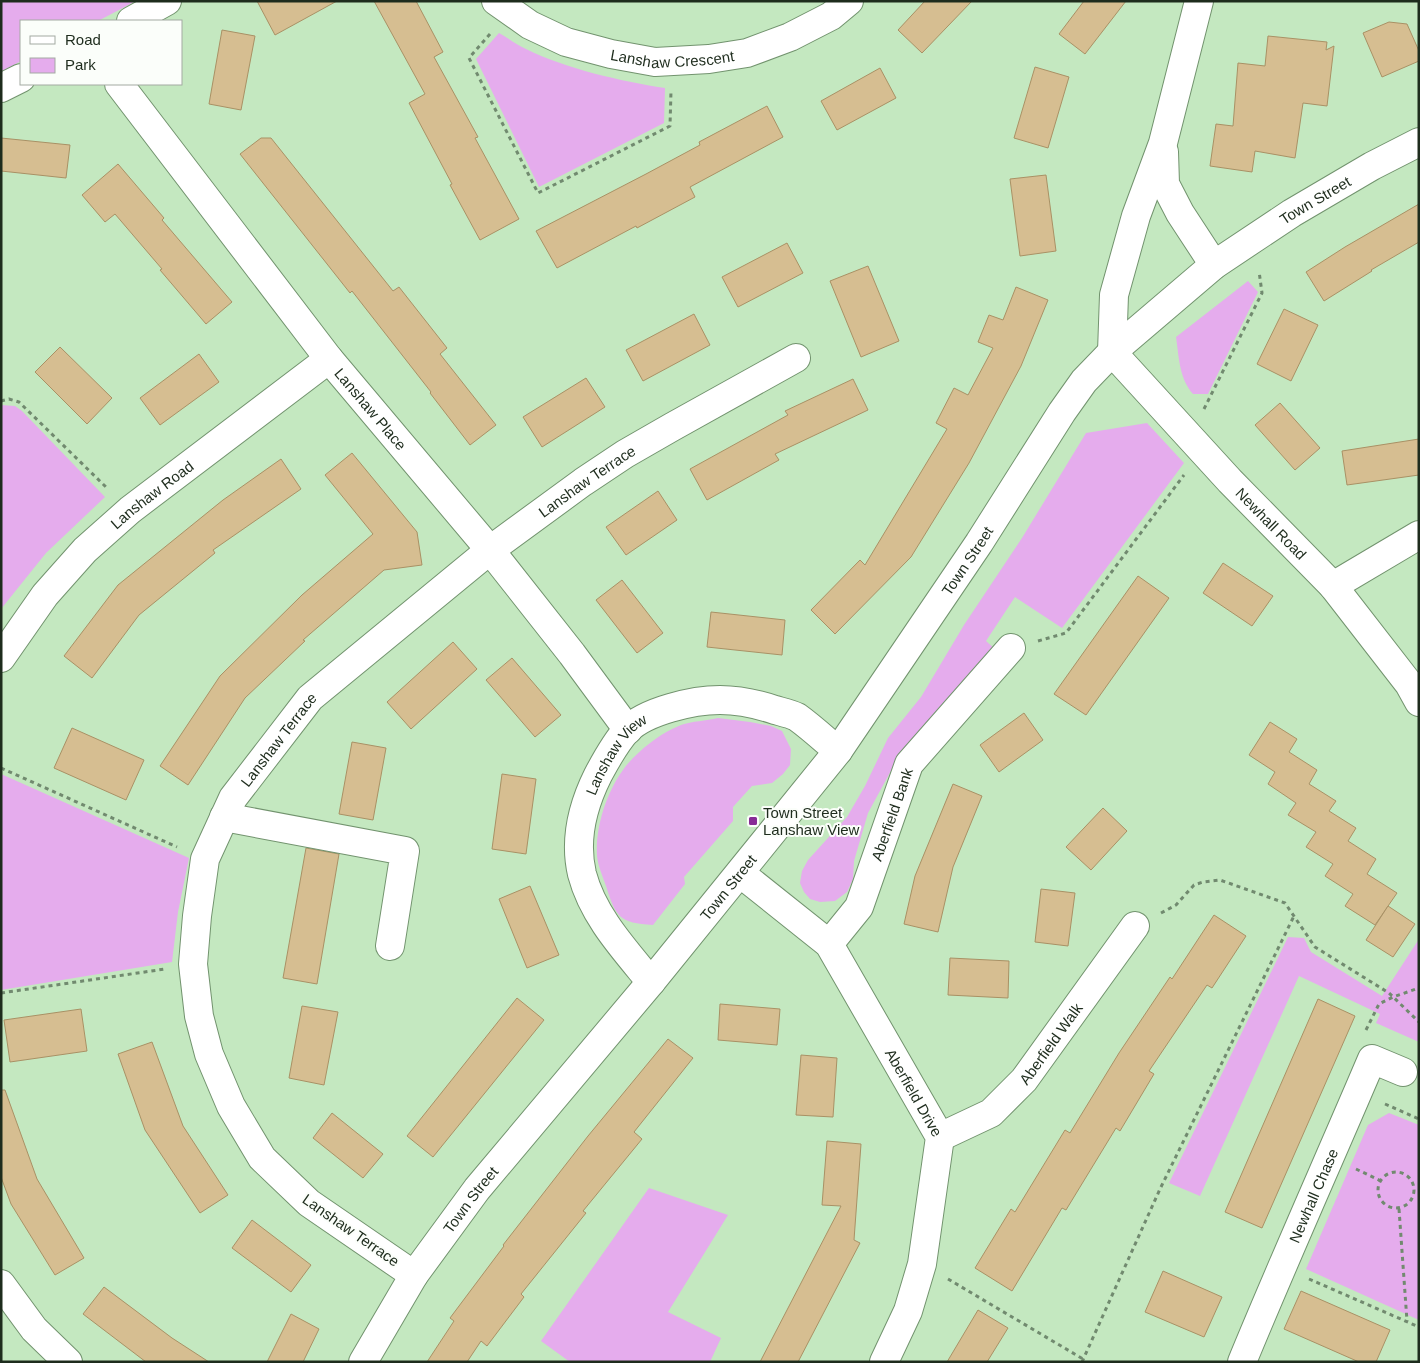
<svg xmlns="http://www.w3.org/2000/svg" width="1420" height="1363" font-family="Helvetica,sans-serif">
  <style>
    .green { fill: #e5aced }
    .building { fill: #d6be91; stroke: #a99165 }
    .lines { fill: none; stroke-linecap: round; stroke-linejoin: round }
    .minor-casing { stroke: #72936e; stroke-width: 30 }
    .path { stroke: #718a6f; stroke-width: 3; stroke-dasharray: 4 4; stroke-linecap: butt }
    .minor { stroke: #fff; stroke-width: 28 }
    .poi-dot { fill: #872b96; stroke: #fbfefa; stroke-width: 2 }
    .labels { text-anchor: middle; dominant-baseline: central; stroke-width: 4; stroke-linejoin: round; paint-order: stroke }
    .street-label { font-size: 15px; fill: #1e2c1d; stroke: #fbfefa }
    .poi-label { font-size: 15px; fill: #1e2c1d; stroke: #fbfefa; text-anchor: start }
  </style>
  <rect width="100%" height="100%" fill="#c4e8c0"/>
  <!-- green -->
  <g class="green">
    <polygon points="1,1 136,1 98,21 21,21 21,61 1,72"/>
    <path d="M499,33C508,38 517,45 526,49C567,69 620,81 665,88L664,123L539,187L476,59Z"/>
    <path d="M1248,281L1258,292L1208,394H1193C1179,378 1179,357 1176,337Z"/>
    <polygon points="1,405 15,406 22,411 105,497 46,553 1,609"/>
    <polygon points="1147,423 1184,463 1062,628 1015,597 986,641 995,649 893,767 868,813 854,861 853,879 847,892 835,901 820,902 810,899 804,892 800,883 802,871 808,860 847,817 865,786 888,738 921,697 964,625 1022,538 1086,433"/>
    <path d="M718,718L750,722L771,726L782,731L791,749L790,765L783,774L772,783L752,786L733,807V821L684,877L685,884L653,925C619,923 616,917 606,886C603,877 598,866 597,856C595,823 610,781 633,758C646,745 663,732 681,725C692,721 706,721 718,718Z"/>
    <polygon points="1,774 189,858 178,912 172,962 1,990"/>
    <polygon points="1288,937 1304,938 1311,952 1382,996 1419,939 1419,1042 1376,1023 1380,1014 1299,976 1200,1196 1169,1183"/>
    <polygon points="1389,1113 1419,1125 1419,1320 1306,1269 1368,1125"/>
    <polygon points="649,1188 728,1215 668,1312 721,1338 710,1362 570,1362 541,1341"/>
  </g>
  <!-- building -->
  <g class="building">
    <polygon points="257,1 337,1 275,35"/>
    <polygon points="374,1 416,1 443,52 434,57 478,137 475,138 519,219 480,240 450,185 452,184 409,103 425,94"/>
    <polygon points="925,1 972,1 922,53 898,30"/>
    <polygon points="1084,1 1126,1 1085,54 1059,34"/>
    <polygon points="1389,22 1407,24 1419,51 1419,61 1382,77 1363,33"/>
    <polygon points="222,30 255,36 241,110 209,104"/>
    <polygon points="1268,36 1327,42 1326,50 1334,46 1327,106 1303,103 1295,158 1255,151 1252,172 1210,166 1216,124 1233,126 1238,63 1265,66"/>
    <polygon points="1035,67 1069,77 1048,148 1014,138"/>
    <polygon points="880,68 896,98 837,130 821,101"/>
    <polygon points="767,106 783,137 690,187 695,197 637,228 636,226 557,268 536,231 646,174 700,145 699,142"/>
    <polygon points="1,138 70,145 66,178 1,171"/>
    <polygon points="261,138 271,138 393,291 399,287 447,348 440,354 496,425 470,445 430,393 431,392 352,291 350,293 240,154"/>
    <polygon points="118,164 164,218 162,220 232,302 206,324 160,270 162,269 115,214 105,222 82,195"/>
    <polygon points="1046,175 1056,251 1020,256 1010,179"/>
    <polygon points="1419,204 1419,242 1371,270 1372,271 1324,301 1306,272 1345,247"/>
    <polygon points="787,243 803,273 738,307 722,277"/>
    <polygon points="868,266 899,341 861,357 830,281"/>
    <polygon points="1016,287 1048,300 1021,366 969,463 911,557 835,634 811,610 860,560 865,565 947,429 936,423 954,388 968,395 993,348 978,342 989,315 1003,320"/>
    <polygon points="1284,309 1318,325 1291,381 1257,364"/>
    <polygon points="694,314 710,345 643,381 626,350"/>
    <polygon points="60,347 112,398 87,424 35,372"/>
    <polygon points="199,354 219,382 160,425 140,398"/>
    <polygon points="586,378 605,407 542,447 523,417"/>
    <polygon points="853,379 868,410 775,454 779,460 707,500 690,469 788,415 785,411"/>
    <polygon points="1280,403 1320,448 1295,470 1255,425"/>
    <polygon points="1419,439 1419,475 1347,485 1342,451"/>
    <polygon points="352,453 417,532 422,565 384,570 303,640 305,641 245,698 188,785 160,766 220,676 302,595 373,534 325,475"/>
    <polygon points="281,459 301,489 213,550 215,553 139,615 92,678 64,656 118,585 223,500"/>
    <polygon points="658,491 677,520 626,555 606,527"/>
    <polygon points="1223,563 1273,596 1252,626 1203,593"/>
    <polygon points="1138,576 1169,598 1086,715 1054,694"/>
    <polygon points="622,580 663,633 637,653 596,600"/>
    <polygon points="711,612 785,620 782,655 707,647"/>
    <polygon points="453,642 477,669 411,729 387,702"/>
    <polygon points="512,658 561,715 535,737 486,680"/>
    <polygon points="1024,713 1043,740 999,772 980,745"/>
    <polygon points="1270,722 1297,739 1289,752 1317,770 1309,784 1336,801 1329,811 1356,828 1348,841 1376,859 1367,874 1397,893 1375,925 1345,906 1353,894 1325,876 1333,864 1306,847 1316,832 1288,815 1296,803 1268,784 1275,772 1249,755"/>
    <polygon points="72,728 144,760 126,800 54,768"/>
    <polygon points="352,742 386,748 373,820 339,814"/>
    <polygon points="502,774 536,779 526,854 492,849"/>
    <polygon points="953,784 982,796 953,867 938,932 904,924 915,876"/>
    <polygon points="1103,808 1127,831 1091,870 1066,847"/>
    <polygon points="306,848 339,854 317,984 283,978"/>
    <polygon points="530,886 559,955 527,968 499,899"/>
    <polygon points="1041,889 1075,893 1068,946 1035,942"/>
    <polygon points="1388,906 1415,924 1393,957 1366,940"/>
    <polygon points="1214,915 1246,936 1212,988 1207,985 1149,1071 1154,1074 1120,1131 1116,1128 1066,1210 1062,1208 1012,1291 975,1268 1011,1209 1015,1212 1065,1130 1070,1133 1119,1053 1170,977 1172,979"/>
    <polygon points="950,958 1009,961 1008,998 948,995"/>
    <polygon points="517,998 544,1020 433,1157 407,1136"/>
    <polygon points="1318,999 1355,1016 1262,1228 1225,1212"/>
    <polygon points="720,1004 780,1009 777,1045 718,1040"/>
    <polygon points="302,1006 338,1012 324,1085 289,1078"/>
    <polygon points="81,1009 87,1051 10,1062 4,1020"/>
    <polygon points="668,1039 693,1058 634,1132 642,1139 583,1211 586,1213 521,1294 524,1297 487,1346 481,1341 467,1362 427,1362 454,1321 450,1318 504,1246 503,1245 588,1136"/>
    <polygon points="152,1042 183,1126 228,1195 200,1213 145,1130 118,1054"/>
    <polygon points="801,1055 837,1058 833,1117 796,1115"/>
    <polygon points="1,1090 5,1090 37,1179 84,1258 55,1275 11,1204 1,1177"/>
    <polygon points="332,1113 383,1154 363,1178 313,1138"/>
    <polygon points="827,1141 861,1144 854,1240 860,1243 798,1362 760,1362 841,1206 822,1205"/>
    <polygon points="252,1220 311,1265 291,1292 232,1248"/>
    <polygon points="1163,1271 1222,1297 1204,1337 1145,1312"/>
    <polygon points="104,1287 172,1338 209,1362 146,1362 83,1314"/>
    <polygon points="1301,1291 1390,1330 1376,1362 1359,1362 1284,1329"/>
    <polygon points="978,1310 1008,1328 987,1362 947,1362"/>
    <polygon points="291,1314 319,1329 303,1362 267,1362"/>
  </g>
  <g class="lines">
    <defs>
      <g id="minor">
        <path id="s1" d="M496,1L530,25L566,42L611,54L655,62L709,59L747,53L790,37L831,16L849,1"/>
        <polyline points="131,21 167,1"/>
        <path id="s2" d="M119,84L329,359L490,550L572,654L628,730"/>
        <polyline points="1,88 21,78"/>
        <polyline points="1164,152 1165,184 1180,213 1214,265"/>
        <path id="s3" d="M1112,352L1230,481L1333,586L1409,684L1419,702"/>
        <polyline points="1112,352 1114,295 1136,216 1163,143 1199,1"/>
        <polyline points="1333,586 1419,535"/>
        <path id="s4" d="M1,658L45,595L85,550L130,510L329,359"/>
        <polyline points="224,817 405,851 390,946"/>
        <path id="s5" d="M740,873L829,944L940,1137L922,1264L908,1311L884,1362"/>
        <path id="s6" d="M829,944L859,907L909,764L1011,648"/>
        <path id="s7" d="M651,982C624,949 593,916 582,874C574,840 583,805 598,775C606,760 616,742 627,730C646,711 693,700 720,700C739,700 757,704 775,710C782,712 791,714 797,717C811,727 825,740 838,751"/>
        <path id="s8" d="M940,1137L991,1113L1024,1080L1135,926"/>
        <path id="s9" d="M414,1275L309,1203L262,1158L231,1106L209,1054L199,1016L193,964L197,916L205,859L233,798L310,698L490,550L583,482L625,454L672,427L796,358"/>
        <polyline points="1,1284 34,1329 68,1362"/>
        <path id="s10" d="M363,1362L414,1275L477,1189L651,982L838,751L979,543L1062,412L1084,381L1112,352L1214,265L1292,213L1372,166L1419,142"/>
        <path id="s11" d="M1242,1362C1284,1260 1329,1160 1372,1059L1403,1072"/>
      </g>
    </defs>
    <!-- minor casing -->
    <use href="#minor" class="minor-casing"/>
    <!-- path -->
    <g class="path">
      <polyline points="490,34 469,58 538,193 670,126 671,91"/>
      <polyline points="1,401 9,399 19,402 108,489"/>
      <polyline points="1204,409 1262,293 1259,271"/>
      <polyline points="1038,641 1066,633 1184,475"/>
      <polyline points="1,768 177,847"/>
      <polyline points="1161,913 1176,905 1194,885 1203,882 1220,880 1285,903 1315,947 1389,993 1419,1022"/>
      <polyline points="1,993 165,969"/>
      <polyline points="1366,1030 1379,1004 1393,997 1419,988"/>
      <polyline points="1385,1104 1419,1119"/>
      <polyline points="1356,1169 1381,1181"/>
      <circle cx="1396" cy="1190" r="18"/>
      <polyline points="1399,1209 1407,1321"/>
      <polyline points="948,1279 1083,1359"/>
      <polyline points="1309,1279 1419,1327"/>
      <polyline points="1082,1362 1160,1189 1294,916"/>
    </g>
    <!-- minor -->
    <use href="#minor" class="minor"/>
  </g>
  <!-- markers -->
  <rect class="poi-dot" x="748" y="816" width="10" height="10" rx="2.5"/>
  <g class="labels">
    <!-- street labels -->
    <g class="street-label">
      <text stroke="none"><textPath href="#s1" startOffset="190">Lanshaw Crescent</textPath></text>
      <text stroke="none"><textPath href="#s10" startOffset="1514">Town Street</textPath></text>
      <text stroke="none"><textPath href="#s2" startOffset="411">Lanshaw Place</textPath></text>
      <text stroke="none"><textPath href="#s9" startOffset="1052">Lanshaw Terrace</textPath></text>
      <text stroke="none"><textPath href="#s4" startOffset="224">Lanshaw Road</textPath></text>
      <text stroke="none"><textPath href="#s3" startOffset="234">Newhall Road</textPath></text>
      <text stroke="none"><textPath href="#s10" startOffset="1005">Town Street</textPath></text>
      <text stroke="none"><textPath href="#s9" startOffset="648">Lanshaw Terrace</textPath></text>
      <text stroke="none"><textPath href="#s7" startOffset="259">Lanshaw View</textPath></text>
      <text stroke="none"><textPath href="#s6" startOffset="146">Aberfield Bank</textPath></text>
      <text stroke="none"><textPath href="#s10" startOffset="600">Town Street</textPath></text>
      <text stroke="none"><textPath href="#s8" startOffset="148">Aberfield Walk</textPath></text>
      <text stroke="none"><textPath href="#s5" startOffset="285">Aberfield Drive</textPath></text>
      <text stroke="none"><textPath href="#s11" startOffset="181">Newhall Chase</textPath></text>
      <text stroke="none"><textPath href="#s10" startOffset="195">Town Street</textPath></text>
      <text transform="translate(351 1230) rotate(35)">Lanshaw Terrace</text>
    </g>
    <!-- poi labels -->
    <g class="poi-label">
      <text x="763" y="812">Town Street<tspan x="763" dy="17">Lanshaw View</tspan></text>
    </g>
  </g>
  <!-- border -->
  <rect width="1420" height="1363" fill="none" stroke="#1e2c1d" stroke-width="5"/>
  <!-- legend -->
  <rect x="20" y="20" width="162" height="65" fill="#fbfefa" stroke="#a3aaa2"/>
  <rect x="30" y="36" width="25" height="8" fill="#ffffff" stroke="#a3aaa2"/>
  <text x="65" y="45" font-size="15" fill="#1e2c1d">Road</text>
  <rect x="30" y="58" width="25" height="15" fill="#e5aced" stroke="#a3aaa2"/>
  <text x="65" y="70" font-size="15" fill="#1e2c1d">Park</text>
</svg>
